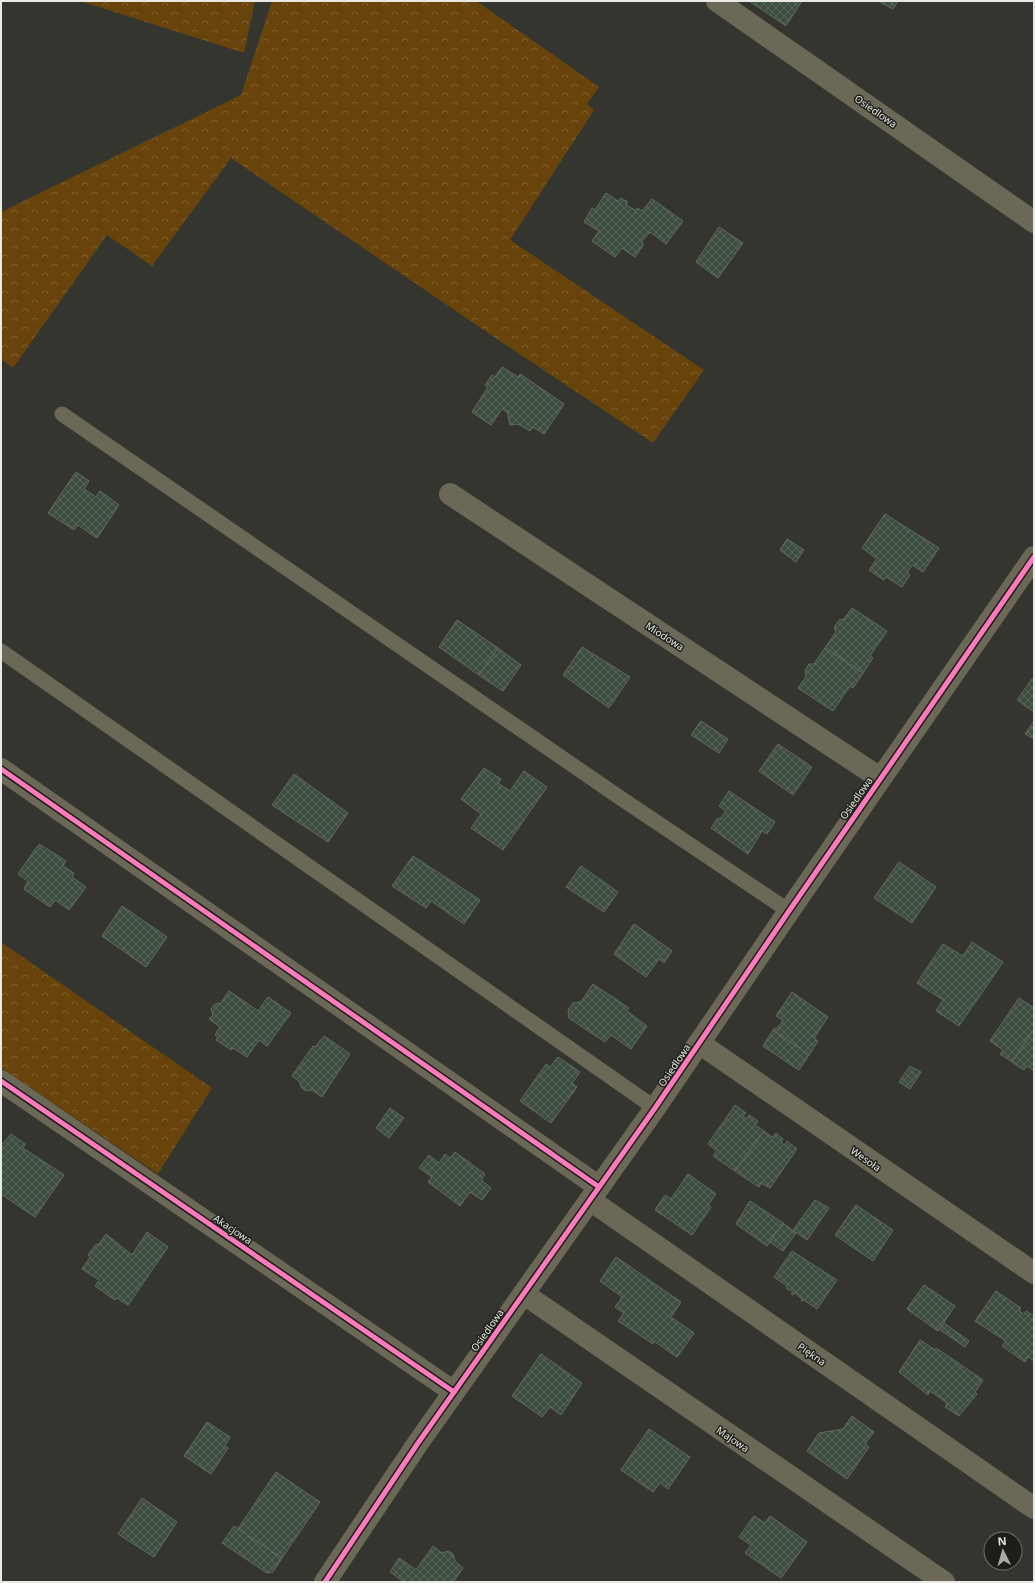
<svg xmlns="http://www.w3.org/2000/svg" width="1035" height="1583" font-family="'Noto Sans',sans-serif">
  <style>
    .forest { fill: url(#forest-crowns) }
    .building { fill: url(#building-cross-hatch); stroke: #666864 }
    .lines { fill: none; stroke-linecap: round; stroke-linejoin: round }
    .service { stroke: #6c6857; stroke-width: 15 }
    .minor { stroke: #6c6857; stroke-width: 22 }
    .cycleway-casing { stroke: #1d1e19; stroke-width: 8 }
    .cycleway { stroke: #fd7abc; stroke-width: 5 }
    .labels { text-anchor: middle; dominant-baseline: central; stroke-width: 3; stroke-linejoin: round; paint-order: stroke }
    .street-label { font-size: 10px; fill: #e8eae3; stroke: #1d1e19 }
  </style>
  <defs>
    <pattern id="forest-crowns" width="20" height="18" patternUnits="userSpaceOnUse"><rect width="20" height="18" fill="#68440c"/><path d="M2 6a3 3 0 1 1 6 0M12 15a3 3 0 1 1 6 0" fill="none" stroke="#7e5f2f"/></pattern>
    <pattern id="building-cross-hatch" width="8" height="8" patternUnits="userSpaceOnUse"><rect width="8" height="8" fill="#3d4d3e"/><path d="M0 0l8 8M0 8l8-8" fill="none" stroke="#59675a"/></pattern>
  </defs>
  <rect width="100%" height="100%" fill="#34352f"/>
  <!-- forest -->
  <g class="forest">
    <polygon points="80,1 255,1 244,53"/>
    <polygon points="272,1 476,1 599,87 587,104 594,110 510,240 704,370 653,443 500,341 231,158 152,266 107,235 13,368 1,359 1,212 241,95"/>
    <polygon points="1,942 212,1088 158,1174 1,1068"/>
  </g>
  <!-- building -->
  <g class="building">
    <polygon points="749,1 802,1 786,26"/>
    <polygon points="878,1 898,1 893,9"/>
    <polygon points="606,193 618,201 621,198 628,202 626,205 635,210 638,208 642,211 652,199 683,221 666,244 650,232 641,242 644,244 635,257 622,248 615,257 592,241 599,231 584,222 592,208 595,210"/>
    <polygon points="719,227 743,243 718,278 696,262"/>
    <polygon points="502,367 518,377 520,374 564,404 544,434 533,427 530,431 518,424 510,425 507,412 502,409 491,425 472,412 488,387 485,385 492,375 495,377"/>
    <polygon points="76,472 89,481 84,489 96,497 100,491 119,505 97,538 78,525 74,530 48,513"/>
    <polygon points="885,514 939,548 923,572 912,565 907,573 910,575 902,587 886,577 884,580 869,570 877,559 862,548"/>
    <polygon points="787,539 804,550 796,562 780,550"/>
    <polygon points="852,608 887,631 870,656 873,658 863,673 825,648 836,632 834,627 839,620 844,619"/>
    <polygon points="457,620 498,648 479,675 439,647"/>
    <polygon points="582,647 630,677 609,708 563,675"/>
    <polygon points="498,648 521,665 503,691 479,675"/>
    <polygon points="825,648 863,673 853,688 850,686 833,711 798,688 806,677 805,671 809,664 814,664"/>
    <polygon points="1032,679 1034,680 1034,712 1017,700"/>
    <polygon points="701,721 728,739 719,753 691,735"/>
    <polygon points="1034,721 1034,739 1025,734"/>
    <polygon points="778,744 812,767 793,795 759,771"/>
    <polygon points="484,768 501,779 498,783 510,791 524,771 547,787 503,850 471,828 481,814 461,799"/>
    <polygon points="294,774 348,813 328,842 272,805"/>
    <polygon points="729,791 775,822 767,834 762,831 748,854 711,828 718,818 720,819 726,811 719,806"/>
    <polygon points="39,844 66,861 63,866 74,873 72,877 86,887 69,910 55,900 50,907 24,889 28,881 18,874"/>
    <polygon points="413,856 480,900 464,924 431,901 426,908 392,886"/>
    <polygon points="899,862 936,887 912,923 874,898"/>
    <polygon points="581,866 618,892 604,912 566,887"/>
    <polygon points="122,906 167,937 146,967 102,936"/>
    <polygon points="634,924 672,951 664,963 659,959 646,977 614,954"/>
    <polygon points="972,942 1003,962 959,1026 936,1011 943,1000 917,983 943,944 963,956"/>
    <polygon points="593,984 629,1008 627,1011 647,1026 631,1049 611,1035 605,1042 569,1018 568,1010 573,1003 581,1002"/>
    <polygon points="229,991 258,1011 268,997 291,1013 267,1046 259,1040 247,1057 233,1048 231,1050 216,1040 218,1037 215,1035 220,1027 209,1019 213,1015 211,1009 215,1004 221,1003"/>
    <polygon points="792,992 828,1017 814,1038 818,1041 809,1055 773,1030 775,1028 777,1029 783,1020 776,1016"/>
    <polygon points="1019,998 1034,1008 1034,1029 1012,1062 1000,1054 1003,1050 990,1041"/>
    <polygon points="1034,1029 1034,1071 1027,1066 1024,1070 1012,1062"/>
    <polygon points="773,1030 809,1055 799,1070 763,1046"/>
    <polygon points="324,1036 350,1054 322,1097 312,1090 306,1091 301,1087 300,1082 292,1076 313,1046 315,1047"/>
    <polygon points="558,1057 580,1072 572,1083 577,1087 551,1123 520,1101 546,1064 550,1067"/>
    <polygon points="910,1066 921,1072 910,1089 899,1082"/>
    <polygon points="735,1105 746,1113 743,1116 747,1119 749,1115 758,1121 755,1125 764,1131 735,1171 713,1156 717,1151 708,1144"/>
    <polygon points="390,1108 404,1118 389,1138 376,1128"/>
    <polygon points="764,1131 772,1137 776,1133 783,1139 781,1143 785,1145 787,1141 797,1149 770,1188 761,1183 759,1187 735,1171"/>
    <polygon points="11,1134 25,1144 23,1148 64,1175 35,1217 1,1194 1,1143 3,1144"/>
    <polygon points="455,1152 485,1174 481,1180 491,1188 482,1200 470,1192 460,1206 428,1182 432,1177 419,1168 429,1155 439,1163 445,1154 450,1158"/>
    <polygon points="688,1174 716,1194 708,1205 711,1207 692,1235 655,1210 665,1195 671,1199"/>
    <polygon points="815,1200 829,1208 807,1240 793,1230"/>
    <polygon points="750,1201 783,1223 767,1246 736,1224"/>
    <polygon points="856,1205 893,1230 873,1261 835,1235"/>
    <polygon points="783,1223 796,1233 783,1251 770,1242"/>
    <polygon points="147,1232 168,1247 128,1305 117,1298 115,1300 95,1286 99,1280 82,1269 90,1257 88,1255 96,1244 98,1245 106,1234 132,1255"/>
    <polygon points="792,1251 837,1280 817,1309 804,1300 801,1301 802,1299 795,1293 793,1295 791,1294 793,1292 786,1288 787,1286 774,1277"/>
    <polygon points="616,1257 681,1302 671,1317 694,1333 677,1357 654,1341 653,1344 618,1321 624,1313 615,1307 622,1297 600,1281"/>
    <polygon points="924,1285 955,1306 938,1331 907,1309"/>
    <polygon points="996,1291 1021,1308 1019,1311 1024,1314 1026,1311 1034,1316 1034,1361 1028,1357 1025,1362 1002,1346 1006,1341 975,1321"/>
    <polygon points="944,1323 969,1341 965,1347 939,1329"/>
    <polygon points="920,1340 935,1350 936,1348 983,1380 975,1392 977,1394 959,1416 945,1407 947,1403 930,1391 928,1395 899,1372"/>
    <polygon points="541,1354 582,1383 561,1415 550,1407 542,1417 512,1396"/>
    <polygon points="852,1416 874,1432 865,1444 869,1447 847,1479 807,1451 819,1433 843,1429"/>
    <polygon points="207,1422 230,1437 225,1446 228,1448 211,1474 184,1456"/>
    <polygon points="649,1429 690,1457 668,1489 660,1483 653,1492 621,1470"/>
    <polygon points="276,1472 320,1502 282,1558 238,1529"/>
    <polygon points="142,1498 177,1522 154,1557 118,1534"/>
    <polygon points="754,1516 765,1523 770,1516 807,1542 781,1578 745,1553 751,1545 739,1537"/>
    <polygon points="234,1526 282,1558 273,1572 267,1573 222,1543"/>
    <polygon points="433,1546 442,1553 448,1551 453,1554 455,1561 463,1568 453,1582 404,1582 390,1572 399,1558 416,1570"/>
  </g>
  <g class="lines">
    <!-- service -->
    <g class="service">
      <polyline points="62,414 619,797 789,911"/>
      <polyline points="1,651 655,1108"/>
    </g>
    <!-- minor -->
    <g class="minor">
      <polyline points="717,1 1034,222"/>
      <polyline points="450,494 880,778"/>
      <polyline points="1,769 599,1187"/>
      <polyline points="699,1043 1034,1273"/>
      <polyline points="1,1081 454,1392"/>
      <polyline points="590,1200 1034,1508"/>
      <polyline points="524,1294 944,1582"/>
      <polyline points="325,1582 418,1443 655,1108 789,911 1034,557"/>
    </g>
    <defs>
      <g id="cycleway">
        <polyline points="1,769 599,1187"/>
        <polyline points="1,1081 454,1392"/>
        <polyline points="325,1582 418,1443 655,1108 789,911 1034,557"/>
      </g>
    </defs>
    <!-- cycleway casing -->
    <use href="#cycleway" class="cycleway-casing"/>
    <!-- cycleway -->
    <use href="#cycleway" class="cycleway"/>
  </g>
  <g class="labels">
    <!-- street labels -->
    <g class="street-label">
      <text transform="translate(876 111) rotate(35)">Osiedlowa</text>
      <text transform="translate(665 636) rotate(33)">Miodowa</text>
      <text transform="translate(856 798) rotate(-55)">Osiedlowa</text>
      <text transform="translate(674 1065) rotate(-56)">Osiedlowa</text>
      <text transform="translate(866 1159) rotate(35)">Wesoła</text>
      <text transform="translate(233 1229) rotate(34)">Akacjowa</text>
      <text transform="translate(487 1330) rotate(-55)">Osiedlowa</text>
      <text transform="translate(812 1354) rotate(35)">Piękna</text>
      <text transform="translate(733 1439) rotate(34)">Majowa</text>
    </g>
  </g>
  <!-- border -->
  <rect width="1035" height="1583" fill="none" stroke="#e8eae3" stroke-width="4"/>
  <!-- north arrow -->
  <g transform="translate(1003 1551) rotate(355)"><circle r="19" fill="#1d1e19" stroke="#6e706a"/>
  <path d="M0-3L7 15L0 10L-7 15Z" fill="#a9aba4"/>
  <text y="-6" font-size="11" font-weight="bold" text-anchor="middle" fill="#e8eae3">N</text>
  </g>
</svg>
